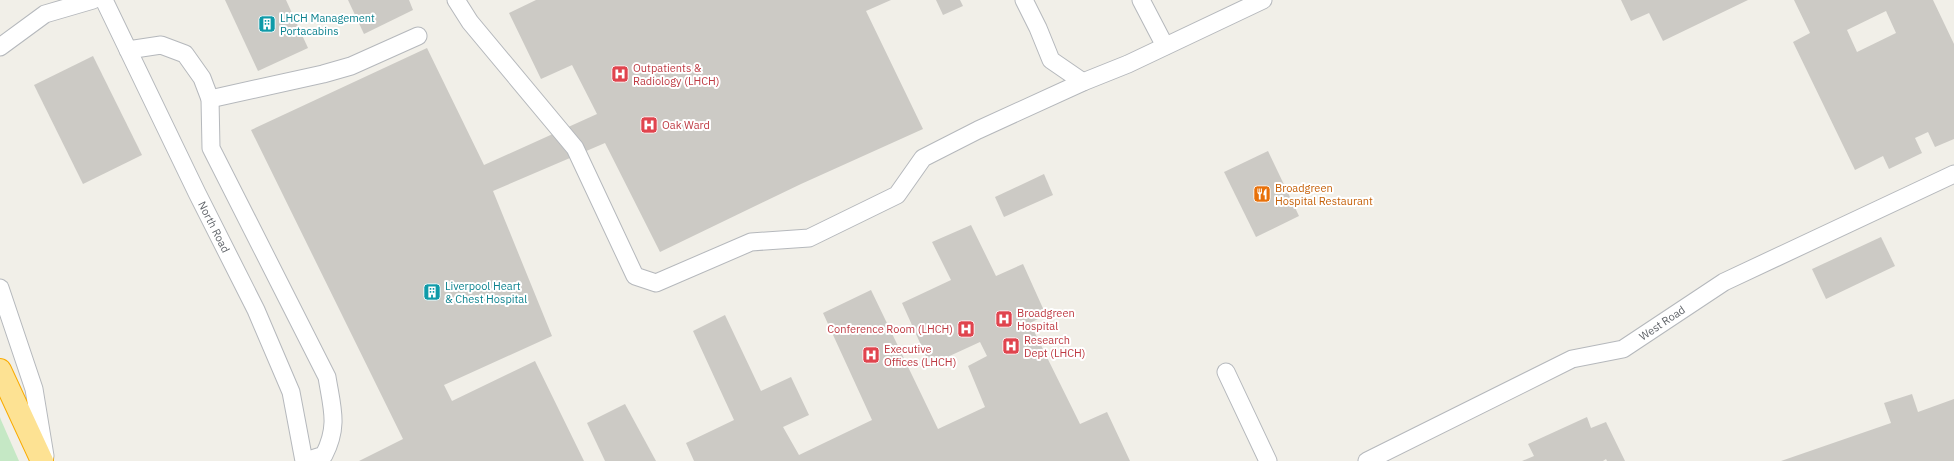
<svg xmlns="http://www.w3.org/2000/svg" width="1954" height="461" font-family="'IBM Plex Sans',sans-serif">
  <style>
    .green { fill: #c5e8c5 }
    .building { fill: #cccac5; fill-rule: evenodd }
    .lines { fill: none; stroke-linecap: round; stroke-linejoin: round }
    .lane-casing { stroke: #b5b8bc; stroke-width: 19 }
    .highway-casing { stroke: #f9ab00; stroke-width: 24 }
    .lane { stroke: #fff; stroke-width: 17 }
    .highway { stroke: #fde293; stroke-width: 22 }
    .labels { text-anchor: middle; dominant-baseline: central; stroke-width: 4; stroke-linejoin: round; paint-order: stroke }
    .culture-label { font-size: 11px; fill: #0d838f; stroke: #fff; text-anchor: start }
    .health-label { font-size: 11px; fill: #be3a42; stroke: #fff; text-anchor: start }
    .food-label { font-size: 11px; fill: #c56008; stroke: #fff; text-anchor: start }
    .street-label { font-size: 11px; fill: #5f6368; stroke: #fff }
  </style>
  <rect width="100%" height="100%" fill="#f1efe8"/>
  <!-- green -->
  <polygon class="green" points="0,417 1,420 19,461 0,461"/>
  <!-- building -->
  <g class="building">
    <polygon points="225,0 286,0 308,48 258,71"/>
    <polygon points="348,0 409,0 413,10 364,34"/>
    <polygon points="536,0 891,0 866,11 923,129 801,184 660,252 605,143 493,191 552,336 444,385 452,401 535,361 584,461 359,461 403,439 251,130 427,48 484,165 597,114 572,65 541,79 509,13"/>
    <polygon points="936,0 960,0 963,6 943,15"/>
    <polygon points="1621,0 1748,0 1663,41 1649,13 1631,21"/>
    <path d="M1794,0H1933L1954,44V139L1935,147L1928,132L1915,138L1922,153L1889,169L1883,156L1855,170L1793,42L1810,33ZM1886,11L1896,33L1857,52L1847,30Z"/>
    <polygon points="93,56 142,155 83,184 34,85"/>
    <polygon points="1268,151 1299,216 1256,237 1224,172"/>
    <polygon points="1044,174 1053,195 1004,217 995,197"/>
    <polygon points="971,225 996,276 1023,264 1046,315 1030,323 1080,424 1107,412 1130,461 694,461 686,443 734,420 693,331 725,315 761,391 791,377 809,415 783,427 799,455 872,420 823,313 871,290 938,429 985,407 968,366 987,356 980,342 930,365 902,303 951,280 932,242"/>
    <polygon points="1881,237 1895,266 1826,299 1812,269"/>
    <polygon points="1912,394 1918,412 1954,399 1954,461 1781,461 1891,423 1884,403"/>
    <polygon points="625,404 656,461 605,461 587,423"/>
    <polygon points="1587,417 1591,428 1606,422 1625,461 1607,461 1606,459 1603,461 1522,461 1534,456 1528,444"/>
  </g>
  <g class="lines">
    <defs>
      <g id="lane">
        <polyline points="104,0 197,193 256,310 291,392 304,461"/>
        <polyline points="456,0 470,22 575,148 635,276 656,283 751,242 809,238 897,195 923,158 978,130 1083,82 1128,64 1263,0"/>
        <polyline points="1024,0 1038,28 1051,60 1083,82"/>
        <polyline points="1141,0 1165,46"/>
        <polyline points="0,47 45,14 93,0"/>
        <path d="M128,50L161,45L185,54L202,78L210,99L211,148L327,377C332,408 339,426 324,455L305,461"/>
        <polyline points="210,99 323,74 351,66 418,36"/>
        <polyline points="0,288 34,389 45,456"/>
        <polyline points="1226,372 1268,461"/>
        <polyline points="1367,461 1572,359 1623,349 1724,282 1954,174"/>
      </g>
      <polyline id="highway" points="0,370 42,461"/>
    </defs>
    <!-- lane casing -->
    <use href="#lane" class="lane-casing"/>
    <!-- highway casing -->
    <use href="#highway" class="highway-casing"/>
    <!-- lane -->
    <use href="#lane" class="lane"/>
    <!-- highway -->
    <use href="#highway" class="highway"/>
  </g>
  <!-- icons -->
  <defs>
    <symbol id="building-square" viewBox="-11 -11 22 22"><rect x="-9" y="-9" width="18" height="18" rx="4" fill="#0f9aa8" stroke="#fff"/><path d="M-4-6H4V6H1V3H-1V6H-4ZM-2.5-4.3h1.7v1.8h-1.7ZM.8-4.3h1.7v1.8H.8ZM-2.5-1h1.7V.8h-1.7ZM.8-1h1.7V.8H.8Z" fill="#fff"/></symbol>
    <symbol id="hospital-square" viewBox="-11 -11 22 22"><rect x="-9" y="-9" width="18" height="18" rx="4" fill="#e0444e" stroke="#fff"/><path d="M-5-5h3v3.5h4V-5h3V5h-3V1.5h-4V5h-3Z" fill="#fff"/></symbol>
    <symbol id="restaurant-square" viewBox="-11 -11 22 22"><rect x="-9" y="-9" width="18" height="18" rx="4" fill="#e8710a" stroke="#fff"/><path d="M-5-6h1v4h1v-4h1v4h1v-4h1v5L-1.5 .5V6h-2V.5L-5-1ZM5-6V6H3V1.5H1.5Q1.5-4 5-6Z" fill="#fff"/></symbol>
  </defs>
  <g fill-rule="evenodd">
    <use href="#building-square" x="257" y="14" width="20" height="20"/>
    <use href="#hospital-square" x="610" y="64" width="20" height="20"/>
    <use href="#hospital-square" x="639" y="115" width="20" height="20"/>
    <use href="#restaurant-square" x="1252" y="184" width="20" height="20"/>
    <use href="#building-square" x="422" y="282" width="20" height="20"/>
    <use href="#hospital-square" x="994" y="309" width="20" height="20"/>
    <use href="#hospital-square" x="956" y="319" width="20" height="20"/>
    <use href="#hospital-square" x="1001" y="336" width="20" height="20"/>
    <use href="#hospital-square" x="861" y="345" width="20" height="20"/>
  </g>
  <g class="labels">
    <!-- culture labels -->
    <g class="culture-label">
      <text x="280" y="18">LHCH Management<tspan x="280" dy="13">Portacabins</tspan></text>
      <text x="445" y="286">Liverpool Heart<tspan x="445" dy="13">&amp; Chest Hospital</tspan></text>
    </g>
    <!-- health labels -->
    <g class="health-label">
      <text x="633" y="68">Outpatients &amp;<tspan x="633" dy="13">Radiology (LHCH)</tspan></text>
      <text x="662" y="125">Oak Ward</text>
      <text x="1017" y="313">Broadgreen<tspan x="1017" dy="13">Hospital</tspan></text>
      <text x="953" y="329" text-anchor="end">Conference Room (LHCH)</text>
      <text x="1024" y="340">Research<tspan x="1024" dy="13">Dept (LHCH)</tspan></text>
      <text x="884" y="349">Executive<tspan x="884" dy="13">Offices (LHCH)</tspan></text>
    </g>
    <!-- food labels -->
    <g class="food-label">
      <text x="1275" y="188">Broadgreen<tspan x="1275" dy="13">Hospital Restaurant</tspan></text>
    </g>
    <!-- street labels -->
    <g class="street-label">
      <text transform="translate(214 227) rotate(63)">North Road</text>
      <text transform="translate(1662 323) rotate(-34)">West Road</text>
    </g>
  </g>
</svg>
